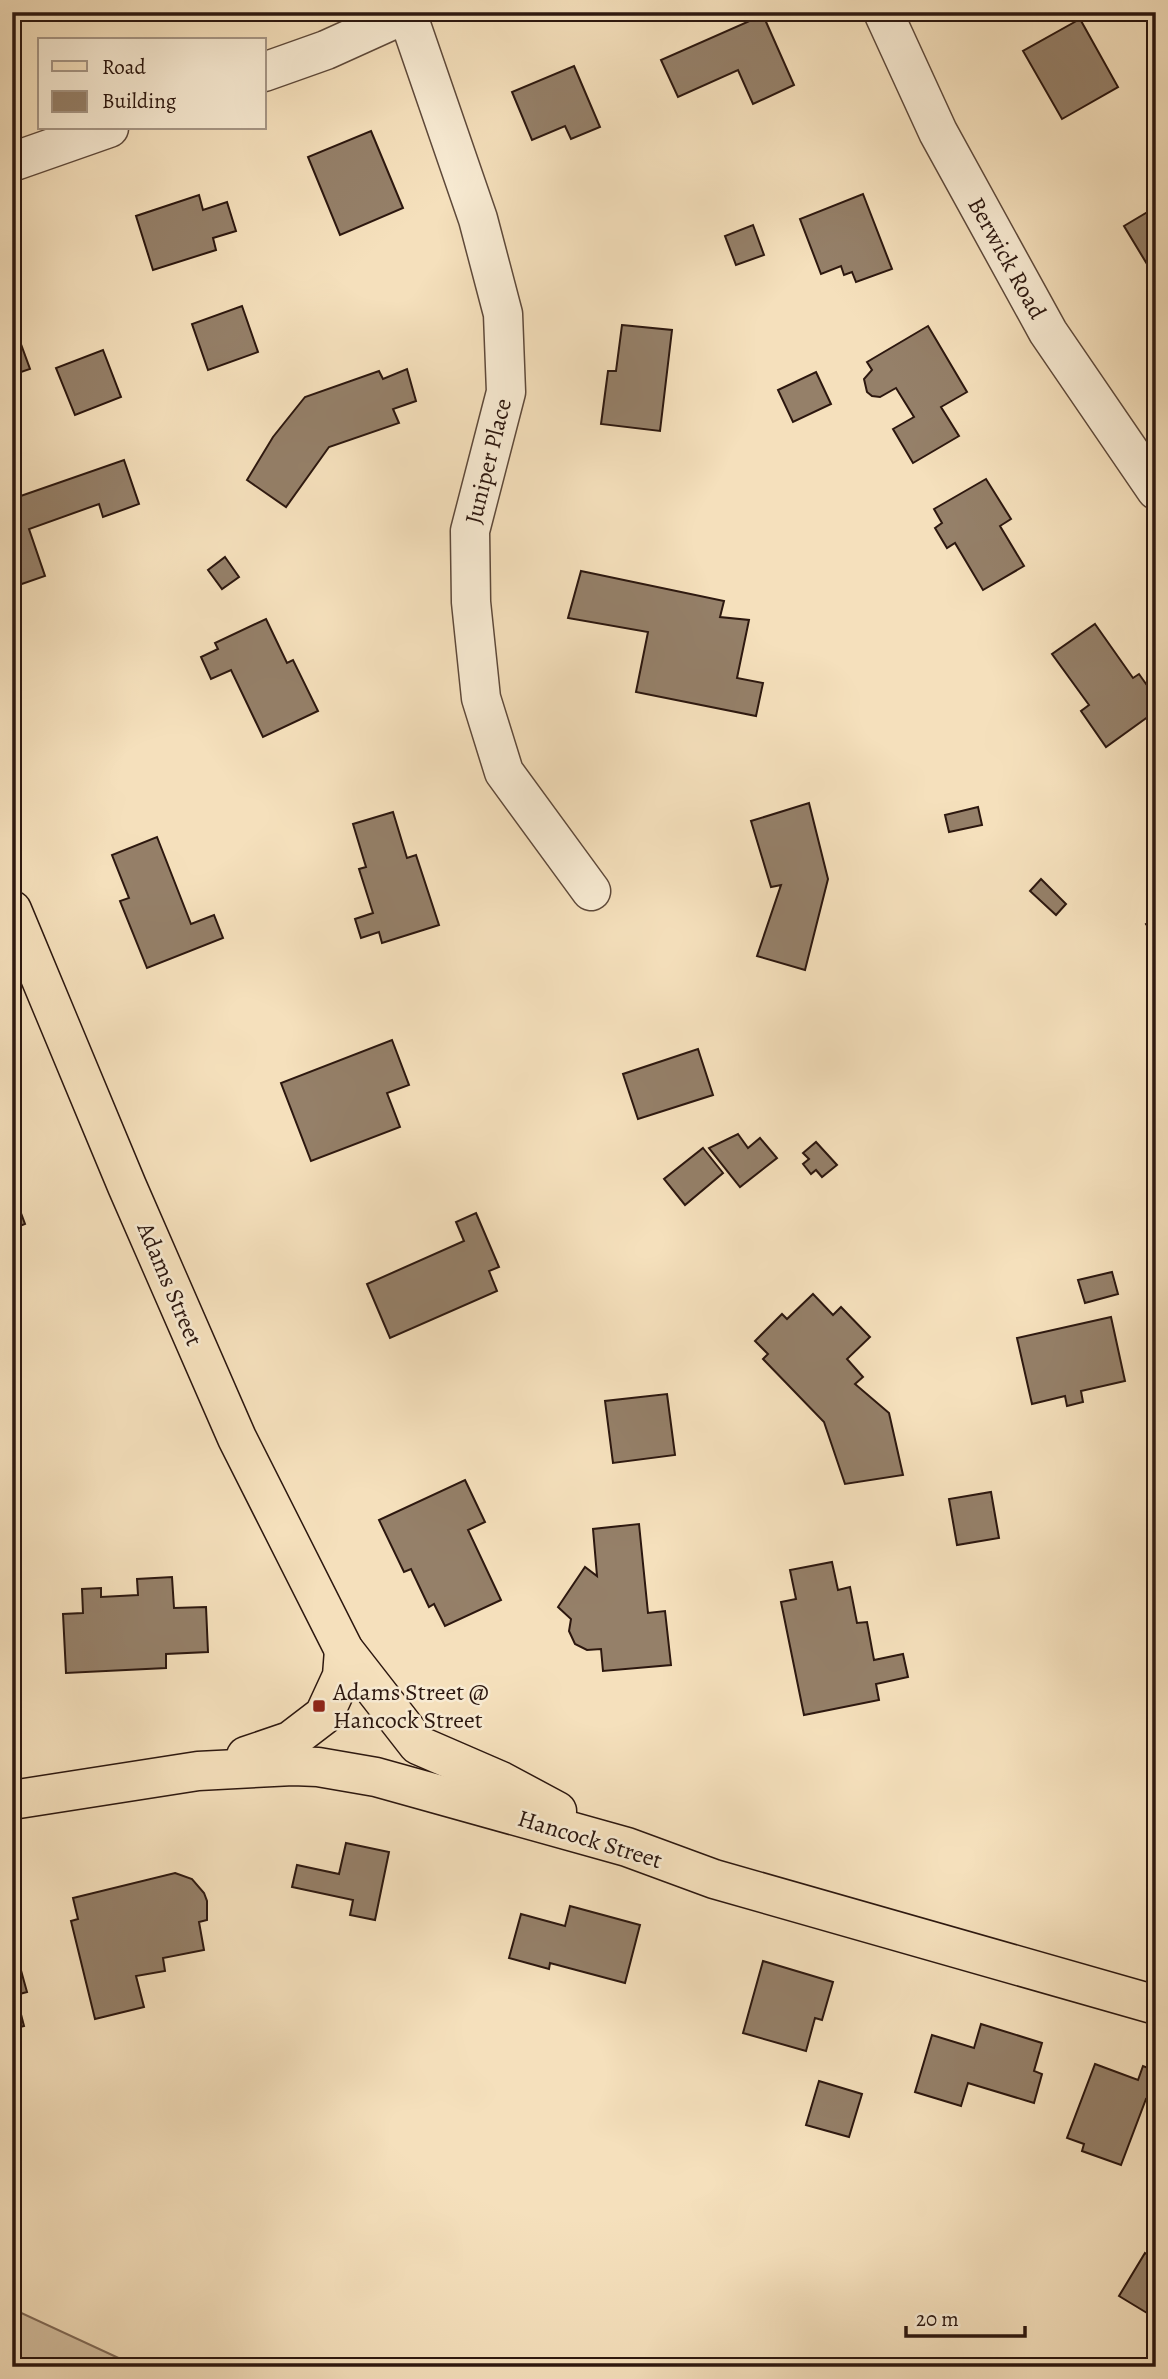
<svg xmlns="http://www.w3.org/2000/svg" width="1168" height="2379" viewBox="0 0 1168 2379" font-family="Alegreya,serif">
<rect width="100%" height="100%" fill="#f5e0bc"/>
<filter id="stains"><feTurbulence type="fractalNoise" baseFrequency=".00286" numOctaves="4"/><feColorMatrix values="0 0 0 0 .2 0 0 0 0 .09 0 0 0 0 .02 0 0 0 .5 -.17"/></filter>
<radialGradient id="worn" r=".72"><stop offset=".6" stop-color="#630" stop-opacity="0"/><stop offset="1" stop-color="#630" stop-opacity=".3"/></radialGradient>
<!-- green -->
<polygon fill="#d3be9f" stroke="#806a57" stroke-width="2" points="14,2310 15,2310 138,2367 12,2367 12,2311"/>
<!-- building -->
<g fill="#958069" stroke="#2c170f" stroke-width="2">
<polygon points="763,15 794,85 753,104 738,70 678,97 661,60"/>
<polygon points="1080,19 1118,87 1062,119 1023,51"/>
<polygon points="574,66 600,127 571,139 565,126 532,140 512,92"/>
<polygon points="371,131 403,208 340,235 308,157"/>
<polygon points="863,194 892,269 856,282 852,272 844,275 841,266 821,274 800,219"/>
<polygon points="199,195 203,210 227,202 236,231 213,238 216,250 153,270 136,216"/>
<polygon points="1156,207 1156,279 1124,226"/>
<polygon points="753,225 764,255 736,265 725,236"/>
<polygon points="242,306 258,352 208,370 192,324"/>
<polygon points="622,325 672,330 660,431 601,424 608,371 616,371"/>
<polygon points="928,326 967,392 941,407 959,436 913,463 893,429 914,417 896,388 880,397 872,396 867,392 864,379 872,370 867,362"/>
<polygon points="18,336 30,369 12,375 12,338"/>
<polygon points="103,350 121,397 75,415 56,368"/>
<polygon points="407,369 416,401 393,409 399,423 329,447 286,507 247,480 273,437 305,397 379,371 383,379"/>
<polygon points="816,372 831,404 793,422 778,390"/>
<polygon points="124,460 139,504 103,517 99,504 29,529 45,576 13,587 12,499"/>
<polygon points="986,479 1011,519 1000,526 1024,566 983,590 955,543 947,548 935,528 942,523 934,509"/>
<polygon points="225,557 239,577 222,589 208,570"/>
<polygon points="581,571 724,601 720,617 749,620 737,678 763,683 756,716 636,692 648,632 568,618"/>
<polygon points="266,619 287,663 293,660 318,711 263,737 231,670 211,679 201,657 218,649 215,643"/>
<polygon points="1095,624 1133,678 1139,674 1156,698 1156,711 1106,747 1081,711 1089,705 1052,654"/>
<polygon points="809,803 828,879 805,970 757,956 781,885 771,887 751,821"/>
<polygon points="978,807 982,825 949,832 945,815"/>
<polygon points="393,812 407,858 416,855 439,925 382,943 379,932 361,938 355,919 373,913 359,869 366,867 353,824"/>
<polygon points="157,837 191,924 214,915 223,938 147,968 120,901 129,898 112,855"/>
<polygon points="1041,879 1066,904 1056,915 1030,891"/>
<polygon points="1156,918 1156,939 1146,924"/>
<polygon points="392,1040 409,1085 387,1093 400,1127 311,1161 281,1083"/>
<polygon points="698,1049 713,1095 638,1119 623,1074"/>
<polygon points="738,1134 748,1148 760,1138 777,1158 740,1187 709,1148"/>
<polygon points="816,1142 837,1165 822,1177 816,1170 811,1174 803,1164 809,1159 803,1153"/>
<polygon points="703,1148 723,1173 685,1205 664,1179"/>
<polygon points="12,1189 25,1224 12,1229"/>
<polygon points="476,1213 499,1267 489,1271 497,1291 390,1338 367,1284 464,1241 456,1222"/>
<polygon points="1112,1272 1118,1294 1085,1303 1078,1280"/>
<polygon points="813,1294 833,1315 841,1307 870,1337 847,1359 863,1377 855,1384 889,1413 903,1475 845,1484 824,1422 763,1359 768,1354 755,1341 782,1314 787,1319"/>
<polygon points="1111,1317 1125,1381 1081,1391 1083,1402 1067,1406 1065,1396 1032,1404 1017,1338"/>
<polygon points="667,1394 675,1455 613,1463 605,1401"/>
<polygon points="465,1480 485,1522 468,1530 501,1600 445,1626 434,1604 429,1607 411,1569 404,1572 379,1520"/>
<polygon points="991,1492 999,1538 957,1545 949,1499"/>
<polygon points="639,1524 648,1613 665,1611 671,1665 603,1671 601,1649 587,1650 575,1644 569,1631 571,1619 558,1607 585,1567 597,1576 593,1529"/>
<polygon points="832,1562 838,1590 850,1587 857,1623 867,1622 874,1660 903,1654 908,1677 876,1684 879,1700 804,1715 781,1602 796,1599 790,1570"/>
<polygon points="172,1577 174,1608 206,1607 208,1652 166,1654 166,1668 66,1673 63,1614 83,1613 82,1589 101,1588 101,1597 138,1595 137,1579"/>
<polygon points="346,1843 389,1852 375,1920 350,1915 353,1900 292,1887 297,1865 339,1874"/>
<polygon points="175,1873 192,1879 204,1893 207,1901 207,1920 199,1922 204,1950 163,1958 165,1971 136,1976 144,2007 95,2019 71,1921 78,1919 73,1898"/>
<polygon points="570,1906 640,1925 625,1983 550,1963 549,1969 509,1958 521,1914 565,1926"/>
<polygon points="12,1938 27,1992 16,1995 24,2026 12,2029"/>
<polygon points="763,1961 833,1982 822,2020 815,2018 806,2051 743,2033"/>
<polygon points="981,2024 1042,2043 1034,2071 1042,2074 1034,2103 968,2083 961,2106 915,2092 932,2035 974,2048"/>
<polygon points="1095,2064 1138,2080 1143,2066 1156,2071 1156,2102 1146,2099 1121,2165 1082,2151 1084,2144 1067,2138"/>
<polygon points="819,2081 862,2094 849,2137 806,2125"/>
<polygon points="1145,2253 1156,2260 1156,2299 1147,2313 1119,2296"/>
</g>
<g fill="none" stroke-linecap="round" stroke-linejoin="round">
<!-- minor casing -->
<g stroke="#5e493a" stroke-width="41">
<g id="minor">
<polyline points="883,12 938,132 1048,332 1156,490"/>
<polyline points="407,13 478,219 503,314 506,392 470,531 471,602 481,698 504,772 591,891"/>
<polyline points="264,72 326,50 410,12"/>
<polyline points="12,162 109,128"/>
</g>
</g>
<!-- major casing -->
<g stroke="#2c170f" stroke-width="41">
<g id="major">
<polyline points="12,910 127,1186 237,1438 344,1650 418,1745 501,1781 557,1811"/>
<polyline points="246,1756 290,1741 324,1715 342,1676 344,1650"/>
<polyline points="12,1800 198,1771 293,1766 318,1767 376,1777 627,1847 714,1879 1156,2005"/>
</g>
</g>
<!-- minor -->
<use href="#minor" stroke="#f8ebd3" stroke-width="38"/>
<!-- major -->
<use href="#major" stroke="#f5e0bc" stroke-width="38"/>
</g>
<!-- markers -->
<rect fill="#8f2418" stroke="#f8ebd3" stroke-width="2.5" x="312" y="1699" width="14" height="14" rx="3.5"/>
<g text-anchor="middle" stroke-width="5" stroke-linejoin="round" paint-order="stroke">
<!-- street labels -->
<g font-size="24" fill="#2c170f" stroke="#f8ebd3">
<text transform="translate(1007 258) rotate(61)" y="8">Berwick Road</text>
<text transform="translate(488 461) rotate(-76)" y="8">Juniper Place</text>
<text transform="translate(170 1284) rotate(67)" y="8">Adams Street</text>
<text transform="translate(590 1839) rotate(17)" y="8">Hancock Street</text>
</g>
<!-- poi labels -->
<g font-size="24" fill="#2c170f" stroke="#f8ebd3" text-anchor="start">
<text x="333" y="1700">Adams Street @<tspan x="333" dy="28">Hancock Street</tspan></text>
</g>
</g>
<!-- margin -->
<rect width="1168" height="2379" fill="none" stroke="#f5e0bc" stroke-width="42"/>
<rect x="14" y="14" width="1140" height="2351" fill="none" stroke="#2c170f" stroke-width="3.5"/>
<rect x="21" y="21" width="1126" height="2337" fill="none" stroke="#2c170f" stroke-width="2"/>
<!-- legend -->
<rect x="38" y="38" width="228" height="91" fill="#f8ebd3" stroke="#a69685" stroke-width="2"/>
<rect x="52" y="61" width="35" height="10" fill="#f5e0bc" stroke="#a69685" stroke-width="2"/>
<text x="102" y="74" font-size="21" fill="#2c170f">Road</text>
<rect x="52" y="91" width="35" height="21" fill="#958069" stroke="#a69685" stroke-width="2"/>
<text x="102" y="108" font-size="21" fill="#2c170f">Building</text>
<!-- scale -->
<path d="M906 2326v10h119v-10" fill="none" stroke="#2c170f" stroke-width="3.5"/>
<text x="916" y="2326" font-size="21" fill="#2c170f" stroke="#f8ebd3" stroke-width="5" paint-order="stroke">20 m</text>
<rect width="100%" height="100%" filter="url(#stains)"/>
<rect width="100%" height="100%" fill="url(#worn)"/>
</svg>
